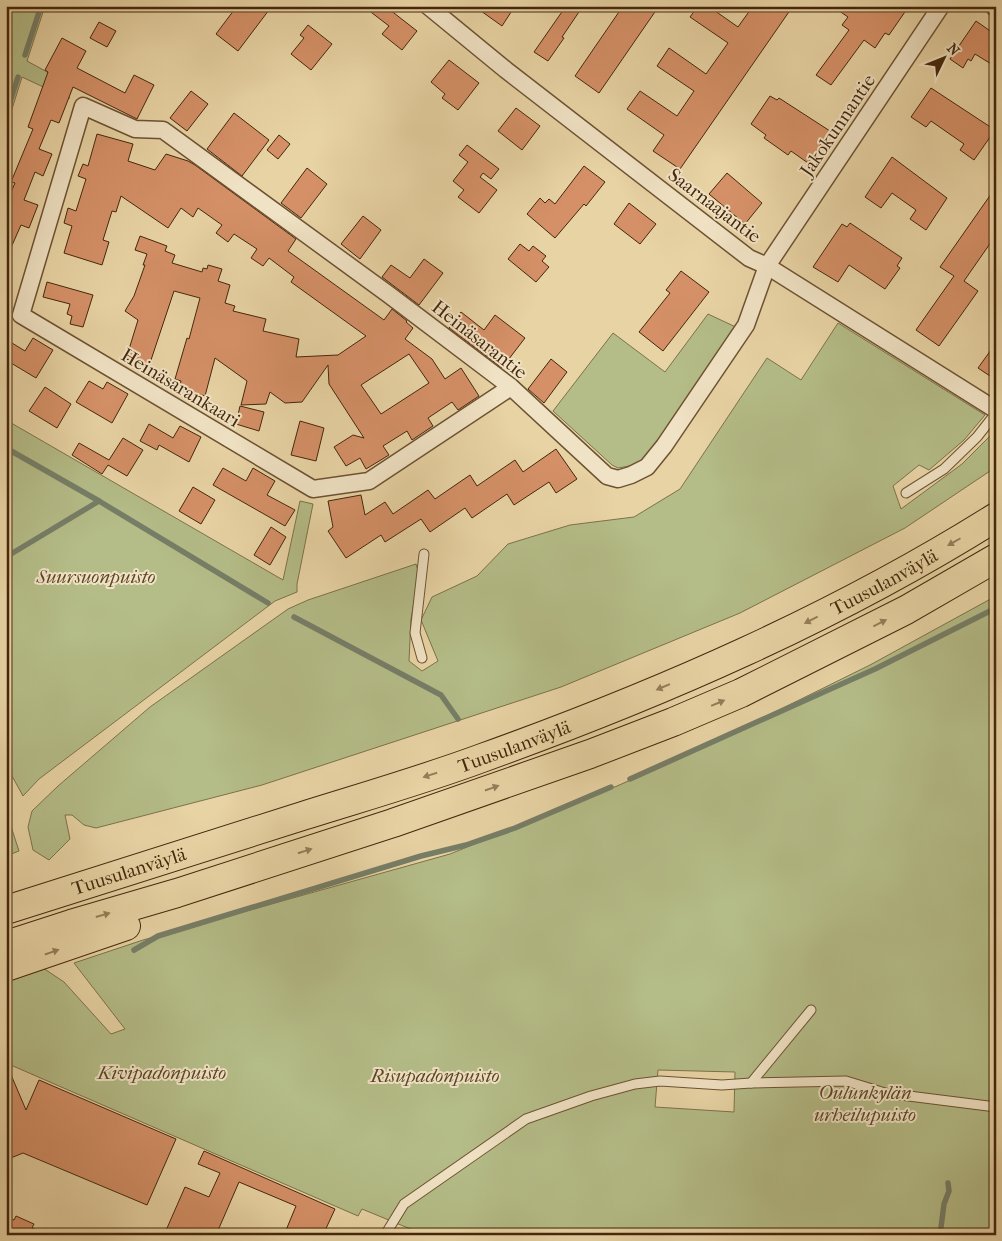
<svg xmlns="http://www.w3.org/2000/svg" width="1002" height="1241" viewBox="0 0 1002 1241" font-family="'IM FELL French Canon',serif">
<rect width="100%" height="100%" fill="#e8d3a4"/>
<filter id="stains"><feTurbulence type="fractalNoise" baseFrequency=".004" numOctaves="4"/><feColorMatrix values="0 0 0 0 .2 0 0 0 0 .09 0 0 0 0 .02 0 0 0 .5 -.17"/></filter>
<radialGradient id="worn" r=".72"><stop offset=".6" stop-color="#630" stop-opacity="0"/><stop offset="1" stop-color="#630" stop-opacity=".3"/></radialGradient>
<!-- green -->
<g fill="#b4bc87" stroke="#7c724a" fill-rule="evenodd">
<polygon points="6,6 45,6 27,61 71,85 69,99 22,77 6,128"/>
<polygon points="708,314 740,329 732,346 643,459 635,465 618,468 612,465 553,411 613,333 665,372"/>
<polygon points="838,323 985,415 964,440 929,470 919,465 893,486 901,509 962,464 996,430 996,467 905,528 740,613 561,687 262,785 96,828 84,825 72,815 65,815 70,839 49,860 33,850 28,827 32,811 58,786 150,707 288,609 308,600 416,564 419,574 411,619 409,661 422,671 438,661 421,620 432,597 477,576 508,544 570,525 634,517 680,489 767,358 801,380"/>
<polygon points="6,420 283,580 300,501 313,504 297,584 297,592 275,601 39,779 23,796 6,765"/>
<path d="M 996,596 L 996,1235 L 411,1235 L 413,1230 L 362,1209 L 358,1216 L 13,1066 L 6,1069 L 6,981 L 43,968 L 64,982 L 111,1034 L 125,1029 L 74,963 L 143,940 L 450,854 L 617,786 L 698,750 L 870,665 ZM 658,1070 L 735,1072 L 734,1112 L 655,1107 Z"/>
<polygon points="6,811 19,851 6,856"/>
</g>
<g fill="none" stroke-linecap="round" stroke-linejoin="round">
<!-- stream -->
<g stroke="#767e67" stroke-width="5.5">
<polyline points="25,55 41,6"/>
<polyline points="6,114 18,77"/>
<polyline points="6,448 99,501"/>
<polyline points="6,557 99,501 268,603"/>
<polyline points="294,617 441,695 458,719"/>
<polyline points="630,779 875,669 996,608"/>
<polyline points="134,950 158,936 421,856 466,845 515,828 611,787"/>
<polyline points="940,1235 944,1204 949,1191 948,1183"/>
</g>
</g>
<!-- building -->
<g fill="#d59067" stroke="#44270c" fill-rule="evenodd">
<polygon points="237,6 272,6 238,51 216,34"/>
<polygon points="363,6 385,6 417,31 402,50 382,34 389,26"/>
<polygon points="474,6 515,6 502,26"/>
<polygon points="566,6 583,6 562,37 564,38 548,61 534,52"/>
<polygon points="623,6 659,6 599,93 575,76"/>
<polygon points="698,6 708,6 738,27 753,6 793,6 680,169 653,151 664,135 627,109 640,91 677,116 694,91 657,66 669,48 706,74 728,43 690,17"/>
<polygon points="832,6 909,6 889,35 885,33 875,48 864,40 831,85 816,75 849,30 842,25 848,17"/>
<polygon points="976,21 996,35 996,67 975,54 971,61 968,59 963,68 950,59"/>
<polygon points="99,22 116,31 107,47 90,38"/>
<polygon points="308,25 332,44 311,70 291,54 304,38 300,35"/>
<polygon points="62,38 86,51 77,68 125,93 134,75 154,85 137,119 73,87 59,123 51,120 39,149 52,154 43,176 35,172 24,200 38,205 29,228 21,225 6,259 6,204 15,183 11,182 33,129 28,127 48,72 45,70"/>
<polygon points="449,60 479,83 458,110 442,98 445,94 431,82"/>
<polygon points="931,88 995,130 974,160 960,150 964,144 931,121 926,127 911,117"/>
<polygon points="191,91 208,104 187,131 170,118"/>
<polygon points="770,96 777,100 779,98 830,131 808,163 791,151 788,155 764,138 766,135 751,124"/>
<polygon points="516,108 540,126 522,150 498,131"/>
<polygon points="234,113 269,140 242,176 207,149"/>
<path d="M 97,134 L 133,144 L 128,161 L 155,170 L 166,154 L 188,161 L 195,165 L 296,239 L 288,251 L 384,320 L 392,309 L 407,321 L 406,322 L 413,328 L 405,339 L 432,359 L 445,379 L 461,368 L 479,396 L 458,410 L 452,402 L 428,418 L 433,426 L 412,440 L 407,431 L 383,446 L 389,455 L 366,469 L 360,458 L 346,466 L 334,447 L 353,435 L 364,438 L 329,384 L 328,365 L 302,402 L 285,403 L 270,392 L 266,404 L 241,405 L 247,381 L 215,358 L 205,396 L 179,389 L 181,381 L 175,379 L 187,338 L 189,339 L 200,298 L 174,291 L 149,366 L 126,359 L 138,320 L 125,311 L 134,296 L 145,265 L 143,265 L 147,254 L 135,250 L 140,236 L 167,246 L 165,251 L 175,255 L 172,263 L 202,272 L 203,268 L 207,269 L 208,265 L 222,269 L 218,281 L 230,285 L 225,303 L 235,306 L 233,311 L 266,319 L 263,331 L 299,339 L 296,357 L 338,355 L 366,336 L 291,282 L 294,277 L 269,258 L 263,266 L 251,258 L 257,249 L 234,234 L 228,242 L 216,233 L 222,225 L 198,208 L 193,217 L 181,208 L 168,228 L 121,196 L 116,212 L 112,211 L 103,240 L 109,242 L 102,265 L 64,253 L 72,226 L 64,223 L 68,208 L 76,211 L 86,179 L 78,176 L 83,164 L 88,166 ZM 409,354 L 429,383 L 381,414 L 361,385 Z"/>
<polygon points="279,135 290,144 278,159 267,150"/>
<polygon points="467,145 499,169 491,179 483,173 480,177 497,190 479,213 458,197 464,190 453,181 468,162 459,155"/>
<polygon points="892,157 947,198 926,230 910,219 916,210 892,193 881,208 865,197"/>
<polygon points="584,166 605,182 586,206 584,204 555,238 527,214 540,198 545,203 549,199 555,204"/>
<polygon points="307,168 327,184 301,218 281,203"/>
<polygon points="727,173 762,203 745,224 709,194"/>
<polygon points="996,187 996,235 964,281 978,291 939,346 916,330 954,276 940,267"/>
<polygon points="629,203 656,224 640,244 614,224"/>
<polygon points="363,216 381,230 360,259 341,244"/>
<polygon points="850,223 902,258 897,266 900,268 885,289 849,265 838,282 813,267 842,224 847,227"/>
<polygon points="520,244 529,251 533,246 546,256 542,261 549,267 536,282 508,259"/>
<polygon points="424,259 443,273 419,305 382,277 391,265 410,278"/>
<polygon points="681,271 709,292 663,351 639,332 670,293 666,290"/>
<polygon points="47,282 93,295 83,327 70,324 72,316 67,314 70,304 43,297"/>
<polygon points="461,312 484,330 495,315 525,338 502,368 449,328"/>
<polygon points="33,338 53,350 36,378 6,360 6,353 12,343 25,351"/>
<polygon points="996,343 996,380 978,368"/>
<polygon points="551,359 567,372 544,403 528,389"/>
<polygon points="89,381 103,389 107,382 128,394 112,423 76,402"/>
<polygon points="45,387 71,404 57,428 29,411"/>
<polygon points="240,406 264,412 259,431 236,424"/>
<polygon points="300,421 324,428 316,461 291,455"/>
<polygon points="149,424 173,438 180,426 201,437 189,462 159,445 157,450 140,441"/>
<polygon points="123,438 143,450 127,476 108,465 102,474 72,455 79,443 109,460"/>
<polygon points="556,449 577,479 556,493 549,482 514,505 507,494 472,518 465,508 430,532 421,519 385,542 381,535 346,558 328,531 333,527 328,501 361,495 365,515 385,502 393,514 428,490 435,499 470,475 477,486 515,460 523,472"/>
<polygon points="223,468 246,481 253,468 275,481 267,495 295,510 285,526 213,485"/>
<polygon points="193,487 215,500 201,524 179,511"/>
<polygon points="271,527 286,537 270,565 254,555"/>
<polygon points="6,1063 26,1110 39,1080 176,1139 147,1205 23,1153 6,1160"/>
<polygon points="204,1151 335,1209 323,1235 284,1235 296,1206 239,1182 216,1235 164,1235 185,1187 209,1197 220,1173 198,1164"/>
<polygon points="16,1216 34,1224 32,1228 47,1235 6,1235 6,1217 14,1220"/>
</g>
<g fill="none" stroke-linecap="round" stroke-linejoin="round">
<!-- lane casing -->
<g stroke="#6d5232" stroke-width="11">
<g id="lane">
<polyline points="906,493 944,469 977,437 996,413"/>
<polyline points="422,658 415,633 424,554"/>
<polyline points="751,1083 811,1010"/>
<polyline points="385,1235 404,1204 526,1119 591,1096 635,1084 660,1081 722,1085 751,1083 846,1081 885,1093 996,1107"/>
</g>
</g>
<!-- street casing -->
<g stroke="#6d5232" stroke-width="19">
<g id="street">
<polyline points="428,6 506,70 749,258 767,266 996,410"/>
<polyline points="993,6 996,8"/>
<polyline points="511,387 369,481 313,489 21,315 83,106 135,129 163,130 388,294 511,387 607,476 618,479 631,475 647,467 664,446 746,325 767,266 941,6"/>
</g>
</g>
<!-- highway casing -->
<g stroke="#44270c" stroke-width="30">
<g id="highway">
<path id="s1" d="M 6,910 C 101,879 197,849 293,819 C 356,799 420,781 482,758 C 660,694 835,618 996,517"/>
<polyline points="6,945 71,924 177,893 393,823 590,754 673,722 741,693 906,610 996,558"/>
<polyline points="6,967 126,926"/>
</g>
</g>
<!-- lane -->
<use href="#lane" stroke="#f0e2c4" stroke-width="9"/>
<!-- street -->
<use href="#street" stroke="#f0e2c4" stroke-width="16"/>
<!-- highway -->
<use href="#highway" stroke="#e8d3a4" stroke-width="28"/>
</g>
<!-- one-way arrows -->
<defs><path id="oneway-solid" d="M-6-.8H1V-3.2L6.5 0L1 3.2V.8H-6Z" transform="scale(1.25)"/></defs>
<g fill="#967d58">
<use href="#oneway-solid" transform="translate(954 542) rotate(150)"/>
<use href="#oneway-solid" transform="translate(811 620) rotate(153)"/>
<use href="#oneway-solid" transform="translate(880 623) rotate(-27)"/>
<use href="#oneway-solid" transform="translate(663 687) rotate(157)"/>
<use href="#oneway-solid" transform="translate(718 703) rotate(-23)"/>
<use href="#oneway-solid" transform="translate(430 775) rotate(162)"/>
<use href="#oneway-solid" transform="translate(492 788) rotate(-19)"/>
<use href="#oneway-solid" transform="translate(305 851) rotate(-18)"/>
<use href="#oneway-solid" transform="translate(103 915) rotate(-16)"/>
<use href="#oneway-solid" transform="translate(52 952) rotate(-19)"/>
</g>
<g text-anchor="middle" stroke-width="4" stroke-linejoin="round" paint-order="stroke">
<!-- street labels -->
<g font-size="19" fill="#44270c" stroke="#f0e2c4">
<text transform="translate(837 125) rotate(-56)" y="7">Jakokunnantie</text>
<text transform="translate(715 205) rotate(37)" y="7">Saarnaajantie</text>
<text transform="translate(480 339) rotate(38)" y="7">Heinäsarantie</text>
<text transform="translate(181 387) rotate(31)" y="7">Heinäsarankaari</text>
<text dy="7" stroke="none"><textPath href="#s1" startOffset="939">Tuusulanväylä</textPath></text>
<text dy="7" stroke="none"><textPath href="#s1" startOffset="534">Tuusulanväylä</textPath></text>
<text dy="7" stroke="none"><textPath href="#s1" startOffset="129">Tuusulanväylä</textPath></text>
</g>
<!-- park labels -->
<g font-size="19" font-style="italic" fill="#5a4525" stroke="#f0e2c4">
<text x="96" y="583">Suursuonpuisto</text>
<text x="162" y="1079">Kivipadonpuisto</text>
<text x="435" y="1082">Risupadonpuisto</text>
<text x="865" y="1099">Oulunkylän<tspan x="865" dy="22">urheilupuisto</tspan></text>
</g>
</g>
<!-- margin -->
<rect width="1002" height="1241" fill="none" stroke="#e8d3a4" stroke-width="25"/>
<rect x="8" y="8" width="987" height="1226" fill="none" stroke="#44270c" stroke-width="2.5"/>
<rect x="12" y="12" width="977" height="1216" fill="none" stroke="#44270c"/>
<!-- north arrow -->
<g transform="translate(944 58) rotate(47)" stroke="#f0e2c4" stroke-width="4" paint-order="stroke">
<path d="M0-4L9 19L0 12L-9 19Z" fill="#44270c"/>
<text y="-8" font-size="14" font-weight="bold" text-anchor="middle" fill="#44270c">N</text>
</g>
<rect width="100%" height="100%" filter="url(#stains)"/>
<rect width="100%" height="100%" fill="url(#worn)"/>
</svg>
